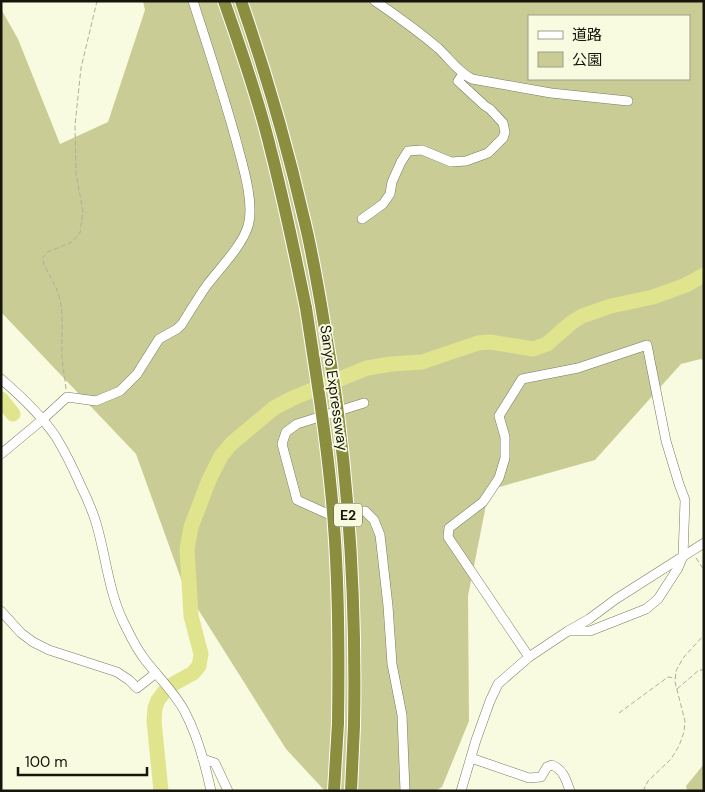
<svg xmlns="http://www.w3.org/2000/svg" width="705" height="792" viewBox="0 0 705 792" font-family="'DM Sans','Noto Sans JP',sans-serif">
<rect width="100%" height="100%" fill="#f8fbdf"/>
<!-- green -->
<g fill="#c9cd95" fill-rule="evenodd">
<path d="M 143,1 L 704,1 L 704,361 L 701,359 L 681,364 L 595,460 L 489,490 L 468,596 L 469,721 L 442,787 L 435,791 L 325,791 L 286,749 L 184,587 L 136,454 L 1,312 L 1,9 L 18,39 L 60,144 L 108,122 L 145,10 ZM 529,16 L 689,16 L 689,79 L 529,79 Z"/>
<polygon points="704,764 704,791 687,791 686,786"/>
</g>
<g fill="none" stroke-linecap="round" stroke-linejoin="round">
<!-- river -->
<g stroke="#e0e58d" stroke-width="15">
<polyline points="1,399 13,414"/>
<polyline points="161,791 154,721 155,708 158,700 168,687 193,673 199,666 201,654 191,616 187,549 191,527 209,480 221,456 232,443 274,408 293,398 367,368 391,364 422,362 478,343 490,342 533,349 547,344 571,323 582,316 611,306 653,297 686,285 704,275"/>
</g>
<!-- minor casing -->
<g stroke="#787a61" stroke-width="10">
<g id="minor">
<path d="M 375,1 C 397,16 418,31 438,48 C 449,58 458,72 472,79 L 551,93 L 628,101"/>
<polyline points="362,219 383,204 390,194 392,182 401,162 408,151 422,150 451,162 466,161 488,153 503,138 505,132 503,123 490,109 485,106 458,81 463,74"/>
<path d="M 1,379 C 21,396 41,415 56,437 C 65,452 73,468 80,484 C 87,498 93,512 97,526 C 106,558 109,592 123,621 C 130,635 136,649 146,661 C 159,678 175,693 185,712 C 198,737 205,763 211,791"/>
<polyline points="364,403 297,424 286,432 282,444 297,500 328,514 365,511 374,520 380,535 388,606 392,664 402,715 405,791"/>
<path d="M 1,454 L 42,420 L 67,397 L 96,401 L 120,391 L 137,374 L 159,339 L 177,329 L 182,324 C 190,311 198,298 207,285 C 220,268 242,246 248,226 C 255,203 242,163 236,140 C 223,93 208,47 193,1"/>
<polyline points="1,611 21,633 33,642 49,650 117,672 129,680 137,688 156,673"/>
<polyline points="529,657 448,537 449,528 483,502 499,478 505,458 505,437 499,416 522,379 578,368 647,345 666,441 679,484 685,500 683,556 678,568 658,599 646,609 590,631 568,631"/>
<path d="M 471,758 L 529,778 L 541,777 L 547,767 L 552,765 C 564,770 566,780 570,791"/>
<polyline points="203,759 215,763 228,791"/>
<polyline points="461,791 476,740 490,701 498,684 529,657 568,631 589,619 616,599 704,543"/>
</g>
</g>
<!-- highway casing -->
<g stroke="#fff" stroke-width="14">
<g id="highway">
<path d="M 224,1 C 241,49 258,98 270,147 C 284,201 295,254 306,308"/>
<path d="M 241,1 C 266,73 287,145 304,219 C 311,247 316,276 321,305"/>
<polyline points="334,791 338,723"/>
<polyline points="351,791 354,726"/>
</g>
</g>
<!-- path -->
<g stroke="#aeb09a" stroke-width="1" stroke-dasharray="5 2.5" stroke-linecap="butt">
<path d="M 66,389 C 65,377 62,365 62,354 C 61,336 64,318 60,300 C 57,284 46,273 42,258 L 48,252 L 72,242 L 80,233 L 83,211 L 76,174 L 75,125 L 81,68 L 97,1"/>
<polyline points="696,558 704,570"/>
<polyline points="677,689 699,670 704,670"/>
<polyline points="619,713 668,677 676,678"/>
<polyline points="643,791 648,781 671,759 679,746 684,732 685,721 675,682 676,671 683,658 704,635"/>
</g>
<!-- minor -->
<use href="#minor" stroke="#fff" stroke-width="9"/>
<!-- highway -->
<use href="#highway" stroke="#8a8e3e" stroke-width="12"/>
<!-- highway-bridge casing -->
<g stroke="#fff" stroke-width="14" stroke-linecap="butt">
<g id="highway-bridge">
<path d="M 321,305 C 327,342 334,378 338,414 C 351,518 356,622 354,726"/>
<path d="M 306,308 C 317,380 329,453 334,526 C 339,592 339,658 338,723"/>
</g>
</g>
<!-- highway-bridge -->
<use href="#highway-bridge" stroke="#8a8e3e" stroke-width="12"/>
</g>
<g text-anchor="middle" stroke-width="4" stroke-linejoin="round" paint-order="stroke">
<!-- shield labels -->
<rect fill="#f8fbdf" stroke="#595a4b" stroke-width="1" x="334" y="503.5" width="28" height="23" rx="4"/>
<g font-size="14" font-weight="bold" fill="#15150c">
<text x="348" y="520">E2</text>
</g>
<!-- street labels -->
<g font-size="15" fill="#15150c" stroke="#f8fbdf">
<text transform="translate(334 388) rotate(82)" y="5">Sanyo Expressway</text>
</g>
</g>
<!-- border -->
<rect width="705" height="792" fill="none" stroke="#15150c" stroke-width="5"/>
<!-- legend -->
<rect x="528" y="15" width="162" height="65" fill="#f8fbdf" stroke="#9d9f8b"/>
<rect x="538" y="31" width="25" height="8" fill="#ffffff" stroke="#9d9f8b"/>
<text x="572" y="40" font-size="15" fill="#15150c">道路</text>
<rect x="538" y="52" width="25" height="15" fill="#c9cd95" stroke="#9d9f8b"/>
<text x="572" y="65" font-size="15" fill="#15150c">公園</text>
<!-- scale -->
<path d="M18 767v8h129v-8" fill="none" stroke="#15150c" stroke-width="2.5"/>
<text x="25" y="767" font-size="15" fill="#15150c" stroke="#f8fbdf" stroke-width="4" paint-order="stroke">100 m</text>
</svg>
